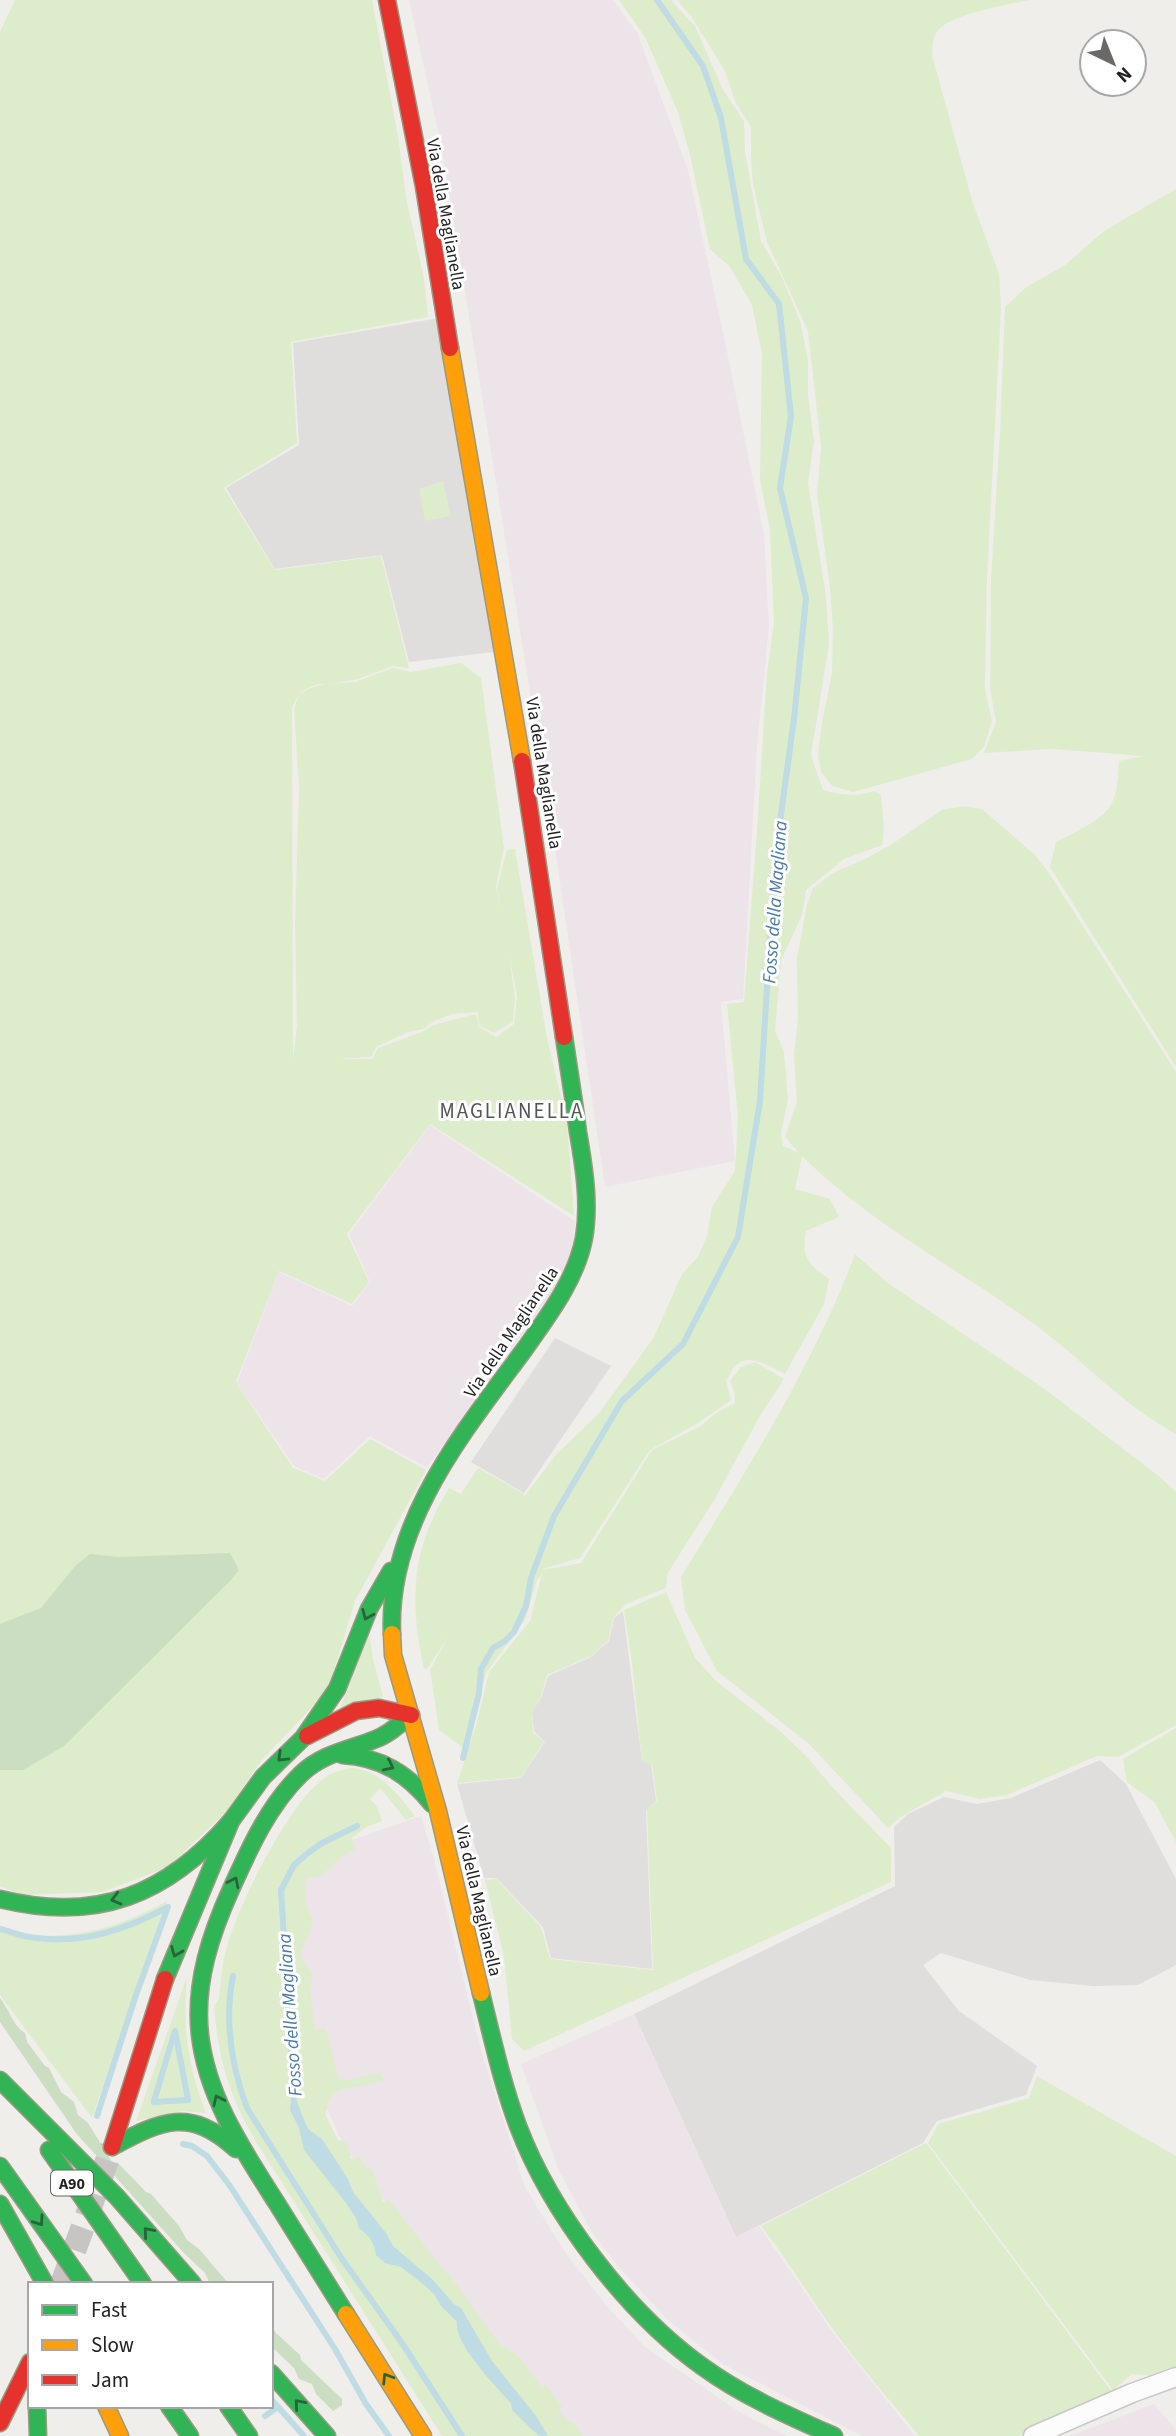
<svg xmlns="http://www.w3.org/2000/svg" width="1176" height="2436" viewBox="0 0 1176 2436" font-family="'Source Sans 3',sans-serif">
<rect width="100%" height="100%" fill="#f0eeeb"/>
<!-- residential -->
<g fill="#dfdedc">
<polygon points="439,318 494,652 409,662 382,555 275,569 226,488 299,445 293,343"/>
<polygon points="555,1338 611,1366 524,1493 471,1462"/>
<polygon points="1100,1760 1126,1784 1176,1879 1176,1965 1138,1985 1093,1986 1030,1980 941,1953 923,1965 959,2011 1037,2066 1026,2095 937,2121 923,2143 736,2237 634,2014 895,1886 894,1827 908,1814 944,1797 977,1804 1011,1798"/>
</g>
<!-- industrial -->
<g fill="#ede4e9">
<polygon points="409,0 613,0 637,32 688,170 727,351 764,535 769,627 757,746 743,999 721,1002 735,1161 605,1187 550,815 441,144"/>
<polygon points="430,1125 576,1222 568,1270 427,1468 370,1436 324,1479 294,1466 237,1383 279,1272 352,1306 370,1282 349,1234"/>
<polygon points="421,1816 433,1855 482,2054 525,2187 564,2251 606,2305 645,2347 741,2413 787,2436 569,2436 415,2242 345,2148 324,2103 290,1896 299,1873 340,1844"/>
<polygon points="634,2014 736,2237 759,2226 833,2333 915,2436 862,2436 723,2364 669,2321 621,2270 592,2232 559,2171 521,2064"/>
<polygon points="1154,2404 1176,2430 1176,2436 1070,2436"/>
</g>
<!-- grass -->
<g fill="#ddeccb" fill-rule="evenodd">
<path d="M 15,0 L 372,0 L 398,136 L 406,197 L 424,279 L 428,317 L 291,342 L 297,443 L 224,488 L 275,570 L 381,556 L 409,668 L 393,666 L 355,680 L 329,684 L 355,682 L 393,668 L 411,672 L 461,663 L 481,678 L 504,848 L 496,887 L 501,912 L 497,888 L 507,850 L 515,849 L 547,1038 L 567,1123 L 574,1216 L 430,1124 L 347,1234 L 369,1282 L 352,1304 L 279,1271 L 236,1382 L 293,1468 L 325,1481 L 370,1439 L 426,1470 L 355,1601 L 328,1690 L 261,1761 L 226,1812 L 168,1867 L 102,1892 L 23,1895 L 0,1886 L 0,32 ZM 318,684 L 324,684 L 308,689 L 299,695 L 294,708 L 299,787 L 295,925 L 297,1026 L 293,1060 L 292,709 C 297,694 303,689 318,684 ZM 509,955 L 517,996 L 514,1024 L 496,1037 L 479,1027 L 476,1014 L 433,1025 L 422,1032 L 378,1048 L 372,1059 L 339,1059 L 371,1057 L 376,1047 L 408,1032 L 424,1029 L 434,1021 L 452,1014 L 478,1012 L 479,1025 L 494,1033 L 513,1022 L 515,998 Z"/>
<path d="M 619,0 L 671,0 L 695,26 L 723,90 L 744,121 L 745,152 L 761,241 L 782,277 L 800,321 L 808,360 L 808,395 L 814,441 L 808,483 L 826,596 L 829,644 L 811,755 L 823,790 C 842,795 856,797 874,791 L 881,795 L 884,827 L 882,845 L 844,859 L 806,890 L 802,915 L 781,960 L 775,1031 L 784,1052 L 788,1099 L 781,1133 L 783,1146 L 799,1153 L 785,1137 L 797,1102 L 794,1056 L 798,1017 L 797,958 L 807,905 L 813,888 L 833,873 L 865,859 L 892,844 L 942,810 L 963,806 L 982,809 L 1035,855 L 1049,873 L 1176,1072 L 1176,1434 C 1124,1406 1085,1362 1038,1327 C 960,1269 871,1225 802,1156 L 795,1189 L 830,1199 L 839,1217 L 806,1231 C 801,1257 808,1264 829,1279 L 824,1304 L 785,1374 C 771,1367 750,1352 735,1366 C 732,1369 729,1377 726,1381 L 731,1400 L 698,1423 L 650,1450 L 580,1558 L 545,1568 L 543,1570 L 581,1563 L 652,1450 L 701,1426 L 716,1413 L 735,1403 L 735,1395 L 730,1381 L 741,1367 L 755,1362 L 784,1379 L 761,1414 L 713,1502 L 667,1574 L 666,1588 L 626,1604 L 613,1618 L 608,1641 L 591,1656 L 547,1675 L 541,1696 L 532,1712 L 533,1732 L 544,1742 L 521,1777 L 457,1783 L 477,1722 L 489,1672 L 530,1621 L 542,1574 L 537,1580 L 525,1620 L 486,1673 L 466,1750 L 439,1730 L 430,1670 L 449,1635 L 428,1668 L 424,1669 C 409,1600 411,1550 449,1488 L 461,1494 L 478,1468 L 524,1494 L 524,1497 L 555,1456 L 600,1412 L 654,1337 L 682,1274 L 698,1257 L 707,1236 L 712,1207 L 735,1171 L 738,1117 L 727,1004 L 744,1002 L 757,831 L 767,673 L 774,622 L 770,530 L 760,480 L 762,354 L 752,305 L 730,267 L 710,249 L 690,155 L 678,112 L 645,37 Z"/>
<path d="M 677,0 L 1029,0 C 1008,5 947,14 936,33 C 932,40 933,48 932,55 L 972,200 L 999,274 L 1001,308 L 987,580 L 985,689 L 992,721 L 984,747 L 972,759 L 853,792 L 832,786 L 821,772 L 818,755 L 822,722 L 832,674 L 833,629 L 830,588 L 817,494 L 821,447 L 808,331 L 767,242 L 753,184 L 751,158 L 751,127 L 735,101 L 725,71 L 691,16 Z"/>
<path d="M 1176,189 L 1176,1067 L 1050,867 L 1056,842 C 1071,834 1097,823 1108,809 C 1118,797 1118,776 1119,761 L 1144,756 L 1052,749 L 984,753 L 996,722 L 990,688 L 991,580 L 1000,433 L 1005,307 L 1025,288 L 1065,265 L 1104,231 Z"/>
<polygon points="443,481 451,516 425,521 419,489"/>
<path d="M 855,1254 L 889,1284 L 1042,1387 L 1160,1477 L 1176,1492 L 1176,1725 L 1118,1757 L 1097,1756 L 1007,1795 L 980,1799 L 946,1791 L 899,1818 L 888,1828 L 809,1744 L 717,1671 L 685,1610 L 681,1577 C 745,1472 812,1369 855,1254 Z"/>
<polygon points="666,1592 695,1658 716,1681 780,1731 807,1757 833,1788 891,1848 891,1882 524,2051 512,2039 504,1956 485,1880 496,1879 541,1927 550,1959 653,1970 647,1810 657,1801 652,1764 642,1761 632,1662 624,1610"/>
<polygon points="369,1634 373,1659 383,1697 339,1711"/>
<polygon points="1176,1728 1176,1842 1155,1803 1127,1782 1123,1759"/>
<path d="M 352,1768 C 381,1770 398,1795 415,1816 L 406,1820 L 380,1788 L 370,1799 L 376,1805 L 382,1821 L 366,1827 L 352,1838 L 355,1849 L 341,1857 L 321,1876 L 306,1878 L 306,1903 L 313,1922 L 300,1957 L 313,1975 L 310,1990 L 315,2030 L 326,2029 L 339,2079 L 347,2080 L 380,2073 L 384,2081 L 339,2090 L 330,2098 L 325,2114 L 338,2140 L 347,2143 L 351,2159 L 360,2157 L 364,2166 L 373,2171 L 383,2202 L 389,2200 L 397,2210 L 446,2273 L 448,2273 L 500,2344 L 518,2356 L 542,2387 L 546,2385 L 562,2407 L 559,2410 L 568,2422 L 572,2421 L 583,2436 L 442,2436 L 255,2140 C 229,2095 218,2058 214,2006 L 219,1999 C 221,1982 222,1963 227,1946 C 239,1904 288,1805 323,1779 C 332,1772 341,1770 352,1768 Z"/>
<path d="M 167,1901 L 162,1916 L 92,2118 L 0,1995 L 0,1930 C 62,1944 113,1931 167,1901 Z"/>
<path d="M 187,1977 C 182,2025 188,2068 206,2113 L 183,2111 L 136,2121 Z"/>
<polygon points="1037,2076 1176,2156 1176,2373 1156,2380 1146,2375 1132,2374 1113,2390 928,2143 938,2124 1029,2098"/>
<path d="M 926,2143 L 1112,2392 L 1019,2436 L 919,2436 C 891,2401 861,2368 835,2332 C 809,2297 788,2260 761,2226 Z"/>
</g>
<!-- forest -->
<g fill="#cbdec1">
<polygon points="230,1553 239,1570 231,1580 64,1746 23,1770 0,1770 0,1624 41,1608 76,1565 90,1554 119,1557"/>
<path d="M 0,1998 C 9,2009 13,2026 25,2033 L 27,2042 L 45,2066 L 49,2068 L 61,2092 L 74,2102 L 78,2115 L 88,2123 L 112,2162 L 118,2163 L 146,2192 L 151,2194 L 179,2226 L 187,2240 L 199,2249 L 229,2284 L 210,2284 L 205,2273 L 184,2253 L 76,2133 L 0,2022 Z"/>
<polygon points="271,2325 276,2333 300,2355 301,2360 342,2399 342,2405 333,2411 316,2394 312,2384 299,2379 294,2368 271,2346"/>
</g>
<!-- parking -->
<polygon fill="#e0dfde" points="623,1611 642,1761 651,1764 656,1801 646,1811 652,1969 551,1958 543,1927 496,1878 484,1878 457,1784 521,1778 545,1742 534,1731 532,1712 542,1696 548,1676 591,1657 609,1641 614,1618"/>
<!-- water -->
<path fill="#bfdbe3" d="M 296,2100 L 308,2129 L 322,2139 L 348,2179 L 353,2192 L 386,2233 L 393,2246 L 432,2279 L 454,2304 L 461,2308 L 492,2361 L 536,2416 L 548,2436 L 539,2436 L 512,2410 L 511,2403 C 497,2388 453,2343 457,2322 L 441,2306 L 434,2294 L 423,2284 L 401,2267 L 385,2263 L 376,2255 C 374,2241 369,2236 359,2228 L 356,2218 L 346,2203 L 304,2150 L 299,2128 L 290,2110 L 291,2101 Z"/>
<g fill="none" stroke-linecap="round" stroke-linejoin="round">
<!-- stream -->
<g stroke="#bfdbe3" stroke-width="6">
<polyline points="463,1758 479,1693 481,1669 493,1648 505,1641 514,1632 526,1606 531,1578 554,1516 622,1401 683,1344 738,1237 760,1101 775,858 794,719 806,598 780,488 791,416 779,304 746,259 721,118 703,66 657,0"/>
<path d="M 0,1929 C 12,1932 24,1937 37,1938 C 84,1944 127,1929 168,1907 L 135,1998 L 97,2116"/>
<path d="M 233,1976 C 224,2022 231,2065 247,2108 L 342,2259 L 402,2343 L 462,2436"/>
<polyline points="154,2102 188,2100 175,2031 154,2101"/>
<polyline points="296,2108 294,2102 281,1890 294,1865 308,1853 322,1843 357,1826"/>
<polyline points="183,2144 192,2146 207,2156 230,2186 335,2349 366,2404 389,2436"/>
<polyline points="271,2399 304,2436"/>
<polyline points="265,2416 278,2407"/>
</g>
<!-- secondary-tunnel -->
<polyline stroke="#c7c5c3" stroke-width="24" stroke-dasharray="24 12" stroke-linecap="butt" points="62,2284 112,2147"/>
<!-- street casing -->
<g stroke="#c9c8c7" stroke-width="21">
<polyline id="street" points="1033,2436 1132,2393 1176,2377"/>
</g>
<!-- fast casing -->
<g stroke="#999a82" stroke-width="19">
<g id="fast">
<path d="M 392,1634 C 387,1524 462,1434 524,1350 C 548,1316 576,1280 584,1238 C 590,1203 584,1167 578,1132 C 574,1101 569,1069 564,1037"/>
<path d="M 342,1755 C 381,1757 408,1774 432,1804"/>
<path d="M 0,1899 C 97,1923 167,1895 231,1821"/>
<polyline points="165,1979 231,1821 263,1777 303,1738 337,1689 369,1609 391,1571"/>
<path d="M 481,1993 C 492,2037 502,2083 518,2126 C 551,2213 627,2313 703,2367 C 743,2396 789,2416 834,2436"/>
<polyline points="0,2080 117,2197 193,2284"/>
<path d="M 112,2147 C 162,2120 190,2107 236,2149"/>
<polyline points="49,2150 143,2284"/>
<polyline points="0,2166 84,2284"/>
<polyline points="0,2204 45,2284"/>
<path d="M 346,2314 C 323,2277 299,2239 276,2202 C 243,2150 207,2097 200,2035 C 194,1983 211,1933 232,1887 C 250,1847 269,1805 301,1774 C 323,1753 349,1750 376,1739 C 389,1734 400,1724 411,1715"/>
<polyline points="271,2373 327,2436"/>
<polyline points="37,2406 38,2436"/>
<polyline points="169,2406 190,2436"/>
<polyline points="228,2406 249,2436"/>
</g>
</g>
<!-- slow casing -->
<g stroke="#999a82" stroke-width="19">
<g id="slow">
<polyline points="450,348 522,761"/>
<polyline points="392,1634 393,1655 438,1811 481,1993"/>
<polyline points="346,2314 423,2436"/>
<polyline points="106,2406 120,2436"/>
</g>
</g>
<!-- jam casing -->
<g stroke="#999a82" stroke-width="19">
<g id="jam">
<polyline points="387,0 424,187 450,348"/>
<polyline points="522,761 564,1037"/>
<polyline points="307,1736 356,1711 379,1708 411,1715"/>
<polyline points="112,2147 165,1979"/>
<polyline points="0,2423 30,2362"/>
</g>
</g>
<!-- street -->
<use href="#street" stroke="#fdfcfc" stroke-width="18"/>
<!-- fast -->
<use href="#fast" stroke="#30b455" stroke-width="16"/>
<!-- slow -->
<use href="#slow" stroke="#ff9f0a" stroke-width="16"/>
<!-- jam -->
<use href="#jam" stroke="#e5322d" stroke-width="16"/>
</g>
<!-- one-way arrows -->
<defs><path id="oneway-chevron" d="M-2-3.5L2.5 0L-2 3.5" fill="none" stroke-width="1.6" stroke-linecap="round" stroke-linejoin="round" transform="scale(1.75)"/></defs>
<g stroke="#286439">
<use href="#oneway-chevron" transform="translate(367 1615) rotate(114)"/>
<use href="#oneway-chevron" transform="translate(282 1757) rotate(136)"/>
<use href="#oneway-chevron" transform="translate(389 1766) rotate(26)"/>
<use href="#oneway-chevron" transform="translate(234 1882) rotate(-64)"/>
<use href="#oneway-chevron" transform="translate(116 1899) rotate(165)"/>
<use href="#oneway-chevron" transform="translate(176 1952) rotate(112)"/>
<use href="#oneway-chevron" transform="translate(218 2100) rotate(-115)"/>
<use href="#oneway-chevron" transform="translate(39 2221) rotate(55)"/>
<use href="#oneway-chevron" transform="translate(148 2232) rotate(-131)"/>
<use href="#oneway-chevron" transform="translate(387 2378) rotate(-122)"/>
<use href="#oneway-chevron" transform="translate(299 2404) rotate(-131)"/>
</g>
<g text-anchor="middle" stroke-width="6" stroke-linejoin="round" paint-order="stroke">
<!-- shield labels -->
<rect fill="#fff" stroke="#646464" stroke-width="2" x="51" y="2170.5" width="42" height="25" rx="5"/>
<g font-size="16" font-weight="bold" fill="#222">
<text x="72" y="2189">A90</text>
</g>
<!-- street labels -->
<g font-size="18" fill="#222" stroke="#fff">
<text transform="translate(446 214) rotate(80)" y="6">Via della Maglianella</text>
<text transform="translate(544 773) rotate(81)" y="6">Via della Maglianella</text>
<text transform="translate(511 1332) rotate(-56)" y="6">Via della Maglianella</text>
<text transform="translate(479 1901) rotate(77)" y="6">Via della Maglianella</text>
</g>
<!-- water labels -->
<g font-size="19" font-style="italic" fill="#4a7aab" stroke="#fff">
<text transform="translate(774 902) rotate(-86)" y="7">Fosso della Magliana</text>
<text transform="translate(289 2015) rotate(-94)" y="7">Fosso della Magliana</text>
</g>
<!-- quarter labels -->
<g font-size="21" letter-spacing="2" fill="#555" stroke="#fff">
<text x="512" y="1118">MAGLIANELLA</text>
</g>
</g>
<!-- legend -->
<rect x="28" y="2282" width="245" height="126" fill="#ffffff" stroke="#a7a7a7" stroke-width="2"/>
<rect x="42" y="2305" width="35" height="10" fill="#30b455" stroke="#a7a7a7" stroke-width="2"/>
<text x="91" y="2317" font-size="21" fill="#222222">Fast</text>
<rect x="42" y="2340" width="35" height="10" fill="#ff9f0a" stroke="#a7a7a7" stroke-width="2"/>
<text x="91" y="2352" font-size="21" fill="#222222">Slow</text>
<rect x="42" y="2375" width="35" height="10" fill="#e5322d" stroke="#a7a7a7" stroke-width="2"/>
<text x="91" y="2387" font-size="21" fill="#222222">Jam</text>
<!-- north arrow -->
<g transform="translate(1113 63) rotate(137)"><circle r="33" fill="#ffffff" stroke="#a7a7a7" stroke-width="2"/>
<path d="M0-5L12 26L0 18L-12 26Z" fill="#6a6968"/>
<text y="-10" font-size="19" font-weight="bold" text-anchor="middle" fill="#222222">N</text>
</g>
</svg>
